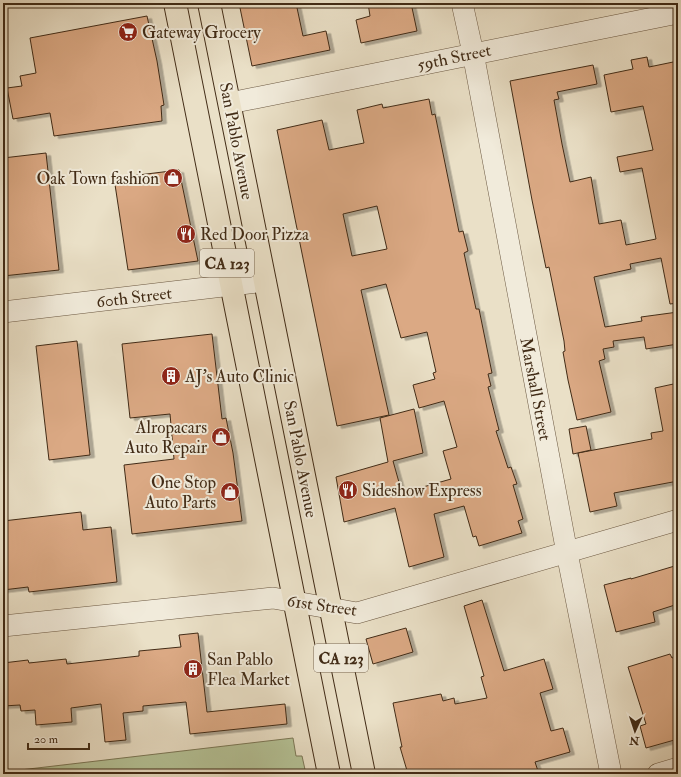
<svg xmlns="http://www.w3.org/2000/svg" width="681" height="777" viewBox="0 0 681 777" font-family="'IM FELL Double Pica',serif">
<defs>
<filter id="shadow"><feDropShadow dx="4.5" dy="2.5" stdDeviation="0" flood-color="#0004"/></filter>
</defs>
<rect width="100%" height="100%" fill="#eae0c7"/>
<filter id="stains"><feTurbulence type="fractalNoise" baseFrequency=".005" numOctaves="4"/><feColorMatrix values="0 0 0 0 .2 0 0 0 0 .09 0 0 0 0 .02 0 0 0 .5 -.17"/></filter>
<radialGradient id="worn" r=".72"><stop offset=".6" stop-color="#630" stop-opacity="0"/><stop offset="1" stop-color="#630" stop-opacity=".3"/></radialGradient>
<!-- green -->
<polygon fill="#b5c397" stroke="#7b7756" points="293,738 296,756 302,756 306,774 3,774 3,772"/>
<!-- building -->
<g fill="#dba984" stroke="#412b16" fill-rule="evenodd" filter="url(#shadow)">
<polygon points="239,3 296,3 303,36 326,31 330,50 252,66"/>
<polygon points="368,3 411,3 417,31 361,43 356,20 370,16"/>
<polygon points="147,16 157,61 164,105 161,106 162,121 54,136 50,113 13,119 7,88 22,86 20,76 36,73 30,38"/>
<polygon points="647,57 649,67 678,61 678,303 670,304 661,258 630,264 631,269 594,277 605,327 642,321 641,317 678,312 678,344 646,349 644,337 613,341 614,347 603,349 605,359 599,361 611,412 577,420 568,380 563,352 565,351 564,341 549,267 546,268 532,200 510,81 593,65 597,84 557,92 559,99 554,100 562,144 570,182 591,177 599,224 621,220 626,245 656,239 642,168 620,172 617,157 653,150 643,106 611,112 604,75 633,69 631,60"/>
<path d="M 429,99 L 432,115 L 435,114 L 459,232 L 463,231 L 468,251 L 464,253 L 476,309 L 479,309 L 492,373 L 488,374 L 491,386 L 488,387 L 499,430 L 496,431 L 508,468 L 511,467 L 517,484 L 513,485 L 523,519 L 518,521 L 522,533 L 479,546 L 476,536 L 473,537 L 464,506 L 434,514 L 444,557 L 409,567 L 395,508 L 344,522 L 336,477 L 388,462 L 380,418 L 414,409 L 423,453 L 393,461 L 402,493 L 451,479 L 443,451 L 457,447 L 444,401 L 419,408 L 413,385 L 435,379 L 433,373 L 436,372 L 427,332 L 401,338 L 386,284 L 361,290 L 389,415 L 337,426 L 277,130 L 322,120 L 329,150 L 364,143 L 357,110 L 382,104 L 383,108 ZM 377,206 L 387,249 L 352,256 L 343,214 Z"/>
<polygon points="46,153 59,270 3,276 3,158"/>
<polygon points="179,170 198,261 128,270 114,178"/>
<polygon points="212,334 222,419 226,418 233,453 242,521 132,534 124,465 174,459 170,414 130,418 122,344"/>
<polygon points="77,341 90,455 49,460 36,346"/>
<polygon points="678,383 678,481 614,493 617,506 590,512 578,453 652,439 651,433 663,431 655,388"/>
<polygon points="586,426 591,450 573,454 569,429"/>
<polygon points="81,512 83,530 111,527 117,582 29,592 28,587 3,590 3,521"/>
<polygon points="678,565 678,604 653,612 655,622 616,632 604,585 631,578 631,579"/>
<polygon points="482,600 504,671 544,659 553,689 540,693 551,731 563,728 570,752 535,762 539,774 408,774 400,747 402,747 393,703 441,694 443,701 454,698 455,704 487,698 481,677 484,676 464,606"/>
<polygon points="406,628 413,652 373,664 366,639"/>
<polygon points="198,633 207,712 285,704 287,724 190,734 186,702 143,706 143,711 123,713 126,740 105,742 101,704 71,708 72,722 36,725 35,710 21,711 20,705 3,706 3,663 28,660 29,663 66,659 67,664 139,656 139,651 181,647 179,635"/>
<polygon points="670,654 672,658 678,656 678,683 674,684 678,697 678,739 646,748 640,726 646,724 628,667"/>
</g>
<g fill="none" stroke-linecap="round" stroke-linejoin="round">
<!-- minor casing -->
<g stroke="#6b5842" stroke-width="22">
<g id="minor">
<polyline points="462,3 473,53 567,553 611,774"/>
<polyline points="230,103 678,13"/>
<polyline points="3,312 265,281"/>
<polyline points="3,626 273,598 357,613 678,520"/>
<polyline points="658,774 678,768"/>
</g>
</g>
<!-- primary casing -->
<g stroke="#412b16" stroke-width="24">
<g id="primary">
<polyline points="175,3 329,774"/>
<polyline points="209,3 364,774"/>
</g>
</g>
<!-- minor -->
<use href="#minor" stroke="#f1ebdb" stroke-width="21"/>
<!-- primary -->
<use href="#primary" stroke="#eae0c7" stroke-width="22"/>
</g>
<!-- icons -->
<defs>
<g id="supermarket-disc" transform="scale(1)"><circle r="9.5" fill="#8f2418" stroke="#f1ebdb"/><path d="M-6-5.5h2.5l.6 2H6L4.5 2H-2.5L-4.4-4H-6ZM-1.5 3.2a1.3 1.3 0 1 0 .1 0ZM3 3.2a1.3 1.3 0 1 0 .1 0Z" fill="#fff"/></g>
<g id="shop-disc" transform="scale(1)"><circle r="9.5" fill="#8f2418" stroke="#f1ebdb"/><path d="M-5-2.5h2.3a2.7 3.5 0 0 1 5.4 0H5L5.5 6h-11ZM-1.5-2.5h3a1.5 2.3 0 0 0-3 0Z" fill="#fff"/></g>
<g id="restaurant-disc" transform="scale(1)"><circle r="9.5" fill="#8f2418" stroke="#f1ebdb"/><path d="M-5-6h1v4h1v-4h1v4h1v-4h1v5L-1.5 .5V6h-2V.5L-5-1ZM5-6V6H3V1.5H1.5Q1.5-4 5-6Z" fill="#fff"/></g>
<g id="building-disc" transform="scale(1)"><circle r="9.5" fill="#8f2418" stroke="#f1ebdb"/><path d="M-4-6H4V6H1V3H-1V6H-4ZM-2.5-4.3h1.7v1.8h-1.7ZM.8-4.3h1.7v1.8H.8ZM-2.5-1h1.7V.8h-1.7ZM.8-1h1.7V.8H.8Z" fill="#fff"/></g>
</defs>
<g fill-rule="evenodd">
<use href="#supermarket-disc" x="128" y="32"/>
<use href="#shop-disc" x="173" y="178"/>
<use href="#restaurant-disc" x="186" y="234"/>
<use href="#building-disc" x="171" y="376"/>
<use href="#shop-disc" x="221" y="437"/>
<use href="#restaurant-disc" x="348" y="490"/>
<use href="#shop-disc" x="230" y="492"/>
<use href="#building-disc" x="193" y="669"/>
</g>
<g text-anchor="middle" stroke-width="4" stroke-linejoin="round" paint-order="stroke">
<!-- shield labels -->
<g fill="#f1ebdb" stroke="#766551" stroke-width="1">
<rect x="200" y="249" width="54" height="28" rx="3"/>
<rect x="314" y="644" width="54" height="28" rx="3"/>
</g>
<g font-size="16" font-weight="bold" fill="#412b16">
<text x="227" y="269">CA 123</text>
<text x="341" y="664">CA 123</text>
</g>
<!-- poi labels -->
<g font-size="17" fill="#412b16" stroke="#f1ebdb" text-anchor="start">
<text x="142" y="38">Gateway Grocery</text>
<text x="159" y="184" text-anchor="end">Oak Town fashion</text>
<text x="200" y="240">Red Door Pizza</text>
<text x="185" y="382">AJ's Auto Clinic</text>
<text x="207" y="433" text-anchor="end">Alropacars<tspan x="207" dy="20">Auto Repair</tspan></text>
<text x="216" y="488" text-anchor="end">One Stop<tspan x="216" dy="20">Auto Parts</tspan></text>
<text x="362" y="496">Sideshow Express</text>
<text x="207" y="665">San Pablo<tspan x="207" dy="20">Flea Market</tspan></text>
</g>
<!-- street labels -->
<g font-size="17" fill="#412b16" stroke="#f1ebdb">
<text transform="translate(454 57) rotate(-12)" y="6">59th Street</text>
<text transform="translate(237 141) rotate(79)" y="6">San Pablo Avenue</text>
<text transform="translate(134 297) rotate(-7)" y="6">60th Street</text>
<text transform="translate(536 389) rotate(79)" y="6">Marshall Street</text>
<text transform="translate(301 459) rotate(79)" y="6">San Pablo Avenue</text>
<text transform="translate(322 605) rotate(8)" y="6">61st Street</text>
</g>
</g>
<!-- margin -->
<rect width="681" height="777" fill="none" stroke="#eae0c7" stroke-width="16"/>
<rect x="4" y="4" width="673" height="769" fill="none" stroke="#412b16" stroke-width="2"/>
<rect x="8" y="8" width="665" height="761" fill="none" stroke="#412b16"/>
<!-- north arrow -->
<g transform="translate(635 731) rotate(183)" stroke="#f1ebdb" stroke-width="3" paint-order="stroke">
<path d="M0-3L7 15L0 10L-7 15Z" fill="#412b16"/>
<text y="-6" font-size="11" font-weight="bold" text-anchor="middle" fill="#412b16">N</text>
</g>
<!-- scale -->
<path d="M28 743v6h61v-6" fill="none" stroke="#412b16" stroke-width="2"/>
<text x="34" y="743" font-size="12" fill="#412b16" stroke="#f1ebdb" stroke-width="3" paint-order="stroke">20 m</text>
<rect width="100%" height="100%" filter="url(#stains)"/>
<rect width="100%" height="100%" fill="url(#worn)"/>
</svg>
